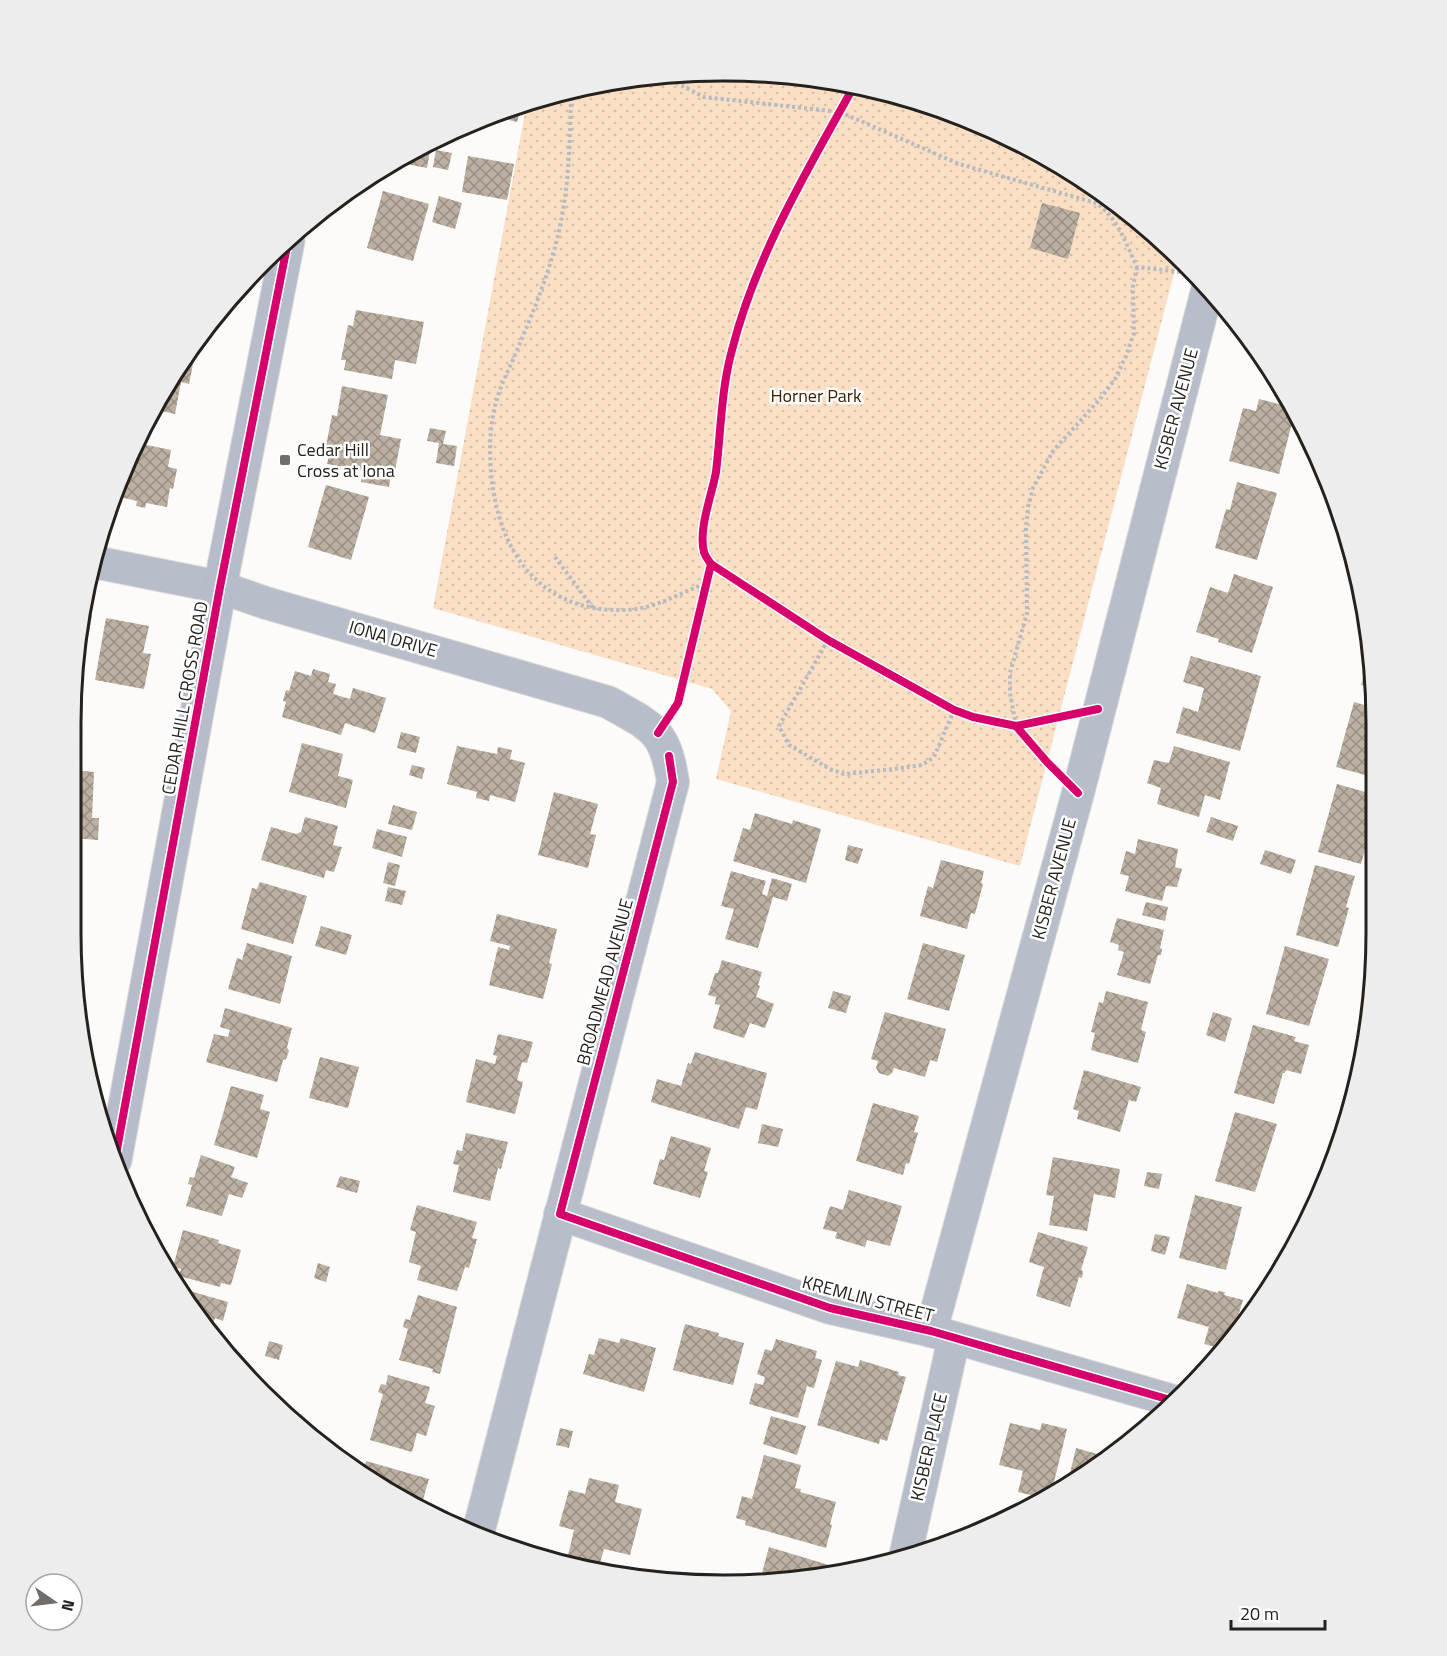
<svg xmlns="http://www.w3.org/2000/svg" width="1447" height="1656" viewBox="0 0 1447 1656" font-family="'Titillium Web',sans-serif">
<defs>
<pattern id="park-dots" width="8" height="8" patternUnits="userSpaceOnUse" patternTransform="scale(1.5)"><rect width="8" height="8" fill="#fadfc4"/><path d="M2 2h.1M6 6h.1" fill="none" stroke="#d6bfa8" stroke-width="1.8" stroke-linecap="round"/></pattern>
<pattern id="building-cross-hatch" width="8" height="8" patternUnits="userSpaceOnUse" patternTransform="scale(1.5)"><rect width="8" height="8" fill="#bcb0a2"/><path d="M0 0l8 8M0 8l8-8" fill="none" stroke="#998f83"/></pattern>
</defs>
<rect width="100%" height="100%" fill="#fcfbfa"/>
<!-- park -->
<polygon fill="url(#park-dots)" points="767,72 893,93 1013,138 1121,206 1178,258 1020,866 716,779 731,711 712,689 433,608 527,102 639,76"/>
<!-- building -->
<g fill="url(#building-cross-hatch)">
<polygon points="522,103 517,122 490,115 514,105"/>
<polygon points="432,140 427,168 396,162"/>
<polygon points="436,150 452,153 448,170 433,167"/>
<polygon points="468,156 514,164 507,200 462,192"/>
<polygon points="383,191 429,204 413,261 367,248"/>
<polygon points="439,196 462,203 455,229 432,222"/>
<polygon points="1042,203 1080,213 1068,259 1030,248"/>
<polygon points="356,310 424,322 416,364 395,360 392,379 344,370 346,360 341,360 348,325 353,326"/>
<polygon points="193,349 196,349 189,384 181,382 175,414 152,409 158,397"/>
<polygon points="342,386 388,395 380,435 401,439 394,476 391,475 389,487 361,482 363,470 327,464 331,447 326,446 332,415 337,416"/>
<polygon points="1259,399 1294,408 1295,411 1279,474 1229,461 1243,408 1256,411"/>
<polygon points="430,428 446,431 443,444 457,446 454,466 436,463 439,443 427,441"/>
<polygon points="137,443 171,450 168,467 177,469 173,489 170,488 167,507 146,503 145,508 136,506 137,501 120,497 126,468"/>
<polygon points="1237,482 1277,493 1257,560 1215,548 1226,509 1230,510"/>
<polygon points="326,485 369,497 351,560 308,547"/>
<polygon points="1234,574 1273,587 1252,653 1218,642 1219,639 1196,632 1210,587 1228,593"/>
<polygon points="82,613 92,615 84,661 76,660 76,638"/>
<polygon points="106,618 149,626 143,653 151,654 144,689 95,680"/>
<polygon points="1370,654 1375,680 1375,689 1361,685"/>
<polygon points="1191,656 1261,676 1240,751 1176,733 1183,707 1198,712 1204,688 1183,682"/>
<polygon points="313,669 330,674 328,682 336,684 333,694 350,699 353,688 386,698 375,733 345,723 341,735 282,717 286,702 283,701 286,690 289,691 295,671 311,676"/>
<polygon points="1354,702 1375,708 1376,778 1336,767"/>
<polygon points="401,732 420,737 416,753 397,748"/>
<polygon points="302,743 343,754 338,776 353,780 346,808 289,792"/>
<polygon points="457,746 497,754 498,747 512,750 510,759 525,763 515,802 490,795 489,801 476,798 477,792 447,784"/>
<polygon points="1174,746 1230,762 1220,800 1205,795 1199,817 1157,804 1161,788 1147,783 1154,760 1169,763"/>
<polygon points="412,765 425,768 422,779 409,775"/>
<polygon points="74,770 94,772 92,818 99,818 98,840 72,838"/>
<polygon points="1337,784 1376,795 1369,823 1372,824 1361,864 1318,852"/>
<polygon points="554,792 598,804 590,834 596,835 588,868 538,855"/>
<polygon points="393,805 417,812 412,830 388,824"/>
<polygon points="755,813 792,824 793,820 821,829 806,883 733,861 743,828 750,830"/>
<polygon points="305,817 338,826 333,845 342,847 334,872 326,870 324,878 261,860 271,827 296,834 301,832"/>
<polygon points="1211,817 1238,826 1233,841 1206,832"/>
<polygon points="377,829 407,837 402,857 372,848"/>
<polygon points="1138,839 1178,849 1175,867 1182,869 1177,887 1166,886 1162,901 1125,891 1129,876 1120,874 1126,851 1135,854"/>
<polygon points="848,845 863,849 858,864 845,860"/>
<polygon points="1265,850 1296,860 1291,874 1260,864"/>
<polygon points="941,860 984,871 981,883 983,884 975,914 971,913 967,929 920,916 928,886 933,888"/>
<polygon points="388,862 400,865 395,886 383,883"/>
<polygon points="1315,865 1355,876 1346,907 1349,908 1338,947 1296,935"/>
<polygon points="731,871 766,881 762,894 767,896 772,878 792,884 787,901 773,897 758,948 725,939 734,909 721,906"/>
<polygon points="260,882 307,896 293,944 241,929 252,888 257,889"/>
<polygon points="388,887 406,891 402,905 385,901"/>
<polygon points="1146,902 1168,907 1165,921 1142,915"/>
<polygon points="497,914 557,929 549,963 552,964 543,999 489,985 498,947 509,950 510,946 490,941"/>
<polygon points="1117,918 1164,930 1160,948 1162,949 1161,955 1158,955 1150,984 1117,975 1124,952 1118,950 1119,945 1110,942"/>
<polygon points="321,926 352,935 346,955 315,946"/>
<polygon points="247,943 292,956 280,1004 228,989 237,958 242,960"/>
<polygon points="923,943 965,955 949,1011 907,999"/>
<polygon points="1285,946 1329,959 1309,1026 1266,1014"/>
<polygon points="722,960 762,972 758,985 760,986 756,997 774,1004 765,1028 750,1023 744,1038 713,1028 720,1005 715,1004 716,997 708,995 715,973 718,973"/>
<polygon points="833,991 851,996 846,1013 828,1008"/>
<polygon points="1106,991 1148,1002 1141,1030 1146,1032 1138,1063 1091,1050 1095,1033 1091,1032 1099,1002 1103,1003"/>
<polygon points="225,1008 292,1028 287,1047 289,1051 286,1059 283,1060 277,1082 206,1062 214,1034 228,1037 230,1030 220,1027"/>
<polygon points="885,1012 946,1029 937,1062 930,1060 925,1077 894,1068 892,1073 888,1076 879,1073 876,1068 878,1061 871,1059"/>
<polygon points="1213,1012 1232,1018 1225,1042 1206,1035"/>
<polygon points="1253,1025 1296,1037 1294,1041 1309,1045 1301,1074 1286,1070 1285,1073 1283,1073 1274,1104 1234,1093"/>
<polygon points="498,1034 533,1042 527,1063 522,1062 517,1080 523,1082 515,1114 466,1102 476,1059 495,1064 497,1056 493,1055"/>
<polygon points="695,1052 767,1073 757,1110 746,1107 739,1129 651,1102 657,1079 681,1086 688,1063 691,1064"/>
<polygon points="320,1057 359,1067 348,1108 309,1098"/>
<polygon points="1084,1070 1141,1087 1136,1102 1129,1100 1120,1132 1077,1119 1079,1111 1073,1109"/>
<polygon points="231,1086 264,1095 260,1109 270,1112 257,1158 214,1145"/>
<polygon points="873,1103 919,1116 914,1132 918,1133 909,1164 906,1163 903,1175 856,1161"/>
<polygon points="1235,1112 1277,1124 1255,1192 1215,1181"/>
<polygon points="762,1124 783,1129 778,1147 758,1143"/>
<polygon points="466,1133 508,1142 501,1169 498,1168 490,1201 453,1192 459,1165 453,1164 457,1150 462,1151"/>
<polygon points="671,1136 711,1148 704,1171 708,1172 700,1198 653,1184 660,1159 664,1160"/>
<polygon points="201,1155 235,1167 231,1177 248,1183 242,1198 229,1194 222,1216 186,1206 192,1185 188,1184 190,1177 194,1178"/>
<polygon points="1053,1157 1120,1169 1115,1198 1094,1194 1087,1231 1049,1225 1054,1196 1046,1195"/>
<polygon points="1147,1172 1162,1174 1159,1189 1144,1186"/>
<polygon points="340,1176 360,1181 357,1193 336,1187"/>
<polygon points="849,1190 902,1206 890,1246 867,1240 865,1247 835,1238 837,1232 823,1229 830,1206 843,1210"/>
<polygon points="1195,1195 1242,1207 1226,1270 1179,1258"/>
<polygon points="417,1205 477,1222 472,1238 477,1239 469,1268 465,1267 457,1291 417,1280 421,1266 409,1262 416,1232 410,1230"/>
<polygon points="183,1230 219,1240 218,1243 241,1250 231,1285 221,1283 220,1287 179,1276 181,1269 173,1267"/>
<polygon points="1038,1232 1088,1247 1081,1270 1083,1271 1082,1278 1079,1277 1070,1307 1036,1296 1044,1267 1029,1262"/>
<polygon points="1155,1234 1170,1237 1165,1255 1151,1251"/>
<polygon points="318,1263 330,1267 326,1282 314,1278"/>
<polygon points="1187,1284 1218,1293 1218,1291 1225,1292 1224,1295 1243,1300 1233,1333 1220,1348 1204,1344 1209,1327 1177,1318"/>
<polygon points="183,1289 228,1302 223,1321 215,1318 211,1331"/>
<polygon points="418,1295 457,1307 440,1374 432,1372 433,1369 399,1360 408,1329 403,1327 405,1319 410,1320"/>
<polygon points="685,1324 719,1333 718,1336 744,1343 733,1385 673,1370"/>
<polygon points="599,1338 619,1343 621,1338 656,1348 644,1392 583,1374 589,1354 594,1355"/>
<polygon points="776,1339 817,1351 815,1358 822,1360 814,1388 807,1386 798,1418 749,1404 755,1383 763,1385 765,1377 757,1374 765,1349 772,1351"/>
<polygon points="269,1341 283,1345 279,1360 265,1356"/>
<polygon points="860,1360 899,1372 898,1375 906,1377 887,1441 880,1439 879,1444 817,1425 836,1361 858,1367"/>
<polygon points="388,1375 430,1387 425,1403 435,1406 426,1436 417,1433 412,1452 370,1440 383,1394 378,1392 381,1384 386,1385"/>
<polygon points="771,1416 806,1426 797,1455 763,1444"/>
<polygon points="1010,1423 1040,1430 1042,1423 1067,1429 1050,1498 1047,1499 1018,1492 1023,1471 999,1465"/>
<polygon points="560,1428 573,1431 569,1448 556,1445"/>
<polygon points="1076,1448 1108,1457 1067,1486"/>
<polygon points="764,1455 801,1465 795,1488 801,1489 800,1492 836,1502 830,1524 832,1525 826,1548 745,1525 746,1521 736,1518 742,1496 752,1499"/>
<polygon points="366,1461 429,1479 421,1506 363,1472"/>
<polygon points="589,1478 619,1485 615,1502 642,1509 630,1555 604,1549 597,1573 566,1564 574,1530 559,1526 569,1490 585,1494"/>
<polygon points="769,1547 832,1566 830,1571 766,1584 759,1584"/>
</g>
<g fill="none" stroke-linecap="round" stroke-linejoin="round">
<!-- street casing -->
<g stroke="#dad8d7" stroke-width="34">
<g id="street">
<path d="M 94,562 L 220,587 L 266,603 L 608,702 C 652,727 665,729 673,782 L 477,1537"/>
<polyline points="560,1214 830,1308 931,1331 1174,1401"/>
<polyline points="931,1331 1078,793 1208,287"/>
<polyline points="905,1557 954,1338"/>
</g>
</g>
<!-- secondary casing -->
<g stroke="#dad8d7" stroke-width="35">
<polyline id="secondary" points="115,1160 220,587 288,241"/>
</g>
<!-- path -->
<g stroke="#b6bac1" stroke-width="4" stroke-dasharray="3 3" stroke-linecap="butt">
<path d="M 667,75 L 673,81 L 704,97 L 840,112 L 959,164 L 1096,203 C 1118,218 1126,244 1137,267 L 1182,272"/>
<path d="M 571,92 C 570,146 569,201 553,254 C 544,286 531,317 518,348 C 511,365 502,381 497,399 C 490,422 489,446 491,471 C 497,550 539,613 625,610 C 656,609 679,593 707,583"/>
<polyline points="555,557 593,608"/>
<polyline points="828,640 779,726 789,745 830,769 844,774 894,769 922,765 934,757 954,710"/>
<polyline points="1016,726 1010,693 1010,673 1027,613 1026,528 1028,507 1033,488 1053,451 1100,399 1115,379 1126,356 1134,333 1133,286 1137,267"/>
</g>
<!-- street -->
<use href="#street" stroke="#b7beca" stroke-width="32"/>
<!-- secondary -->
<use href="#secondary" stroke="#b6bcc9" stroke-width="33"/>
<!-- cycleway casing -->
<g stroke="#fff" stroke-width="11">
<g id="cycleway">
<polyline points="711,564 828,640 954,710 973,717 1016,726 1098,709"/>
<polyline points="1016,726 1047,762 1078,793"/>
<path d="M 658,733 L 678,703 L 711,564 C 709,561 705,556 704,552 C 698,529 712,495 716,472 C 721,431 721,390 732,350 C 756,255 807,171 854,86"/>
<polyline points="669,756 673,782 560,1214 830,1308 931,1331 1174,1401"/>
<polyline points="115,1160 220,587 288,241"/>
</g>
</g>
<!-- cycleway -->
<use href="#cycleway" stroke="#d6006c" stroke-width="8"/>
</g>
<!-- markers -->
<rect fill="#706d6a" stroke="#fff" stroke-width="2" x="279" y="454" width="12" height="12" rx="3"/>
<g text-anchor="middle" stroke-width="5" stroke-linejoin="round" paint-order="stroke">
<!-- park labels -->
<g font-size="18" fill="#3c2203" stroke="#fff">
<text x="816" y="402">Horner Park</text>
</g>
<!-- street labels -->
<g font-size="18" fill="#25211d" stroke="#fff">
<text transform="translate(1176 409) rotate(-75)" y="6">KISBER AVENUE</text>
<text transform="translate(393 639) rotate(16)" y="6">IONA DRIVE</text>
<text transform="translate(185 698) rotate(-80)" y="6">CEDAR HILL CROSS ROAD</text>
<text transform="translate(1054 879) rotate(-75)" y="6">KISBER AVENUE</text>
<text transform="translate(605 982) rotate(-75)" y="6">BROADMEAD AVENUE</text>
<text transform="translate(868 1299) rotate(15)" y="6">KREMLIN STREET</text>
<text transform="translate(929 1447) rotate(-77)" y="6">KISBER PLACE</text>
</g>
<!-- poi labels -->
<g font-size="18" fill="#25211d" stroke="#fff" text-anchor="start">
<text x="297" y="456">Cedar Hill<tspan x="297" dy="21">Cross at Iona</tspan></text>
</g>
</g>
<!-- crop -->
<path d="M0 0H1447V1656H0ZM723 81H724A642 642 0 0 1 1366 723V933A642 642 0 0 1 724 1575H723A642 642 0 0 1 81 933V723A642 642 0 0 1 723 81Z" fill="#eeeded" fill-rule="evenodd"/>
<path fill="none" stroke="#25211d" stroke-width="3" d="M723 81H724A642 642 0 0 1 1366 723V933A642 642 0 0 1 724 1575H723A642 642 0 0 1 81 933V723A642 642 0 0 1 723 81Z"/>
<!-- north arrow -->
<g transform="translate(54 1602) rotate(104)"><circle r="28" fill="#ffffff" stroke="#a8a6a5" stroke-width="1.5"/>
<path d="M0-4.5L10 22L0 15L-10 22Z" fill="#706d6a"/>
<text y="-9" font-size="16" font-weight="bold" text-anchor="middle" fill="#25211d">N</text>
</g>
<!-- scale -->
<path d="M1231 1620v9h94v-9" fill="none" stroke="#25211d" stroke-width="3"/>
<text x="1240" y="1620" font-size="18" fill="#25211d" stroke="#ffffff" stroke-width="4.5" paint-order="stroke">20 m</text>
</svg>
